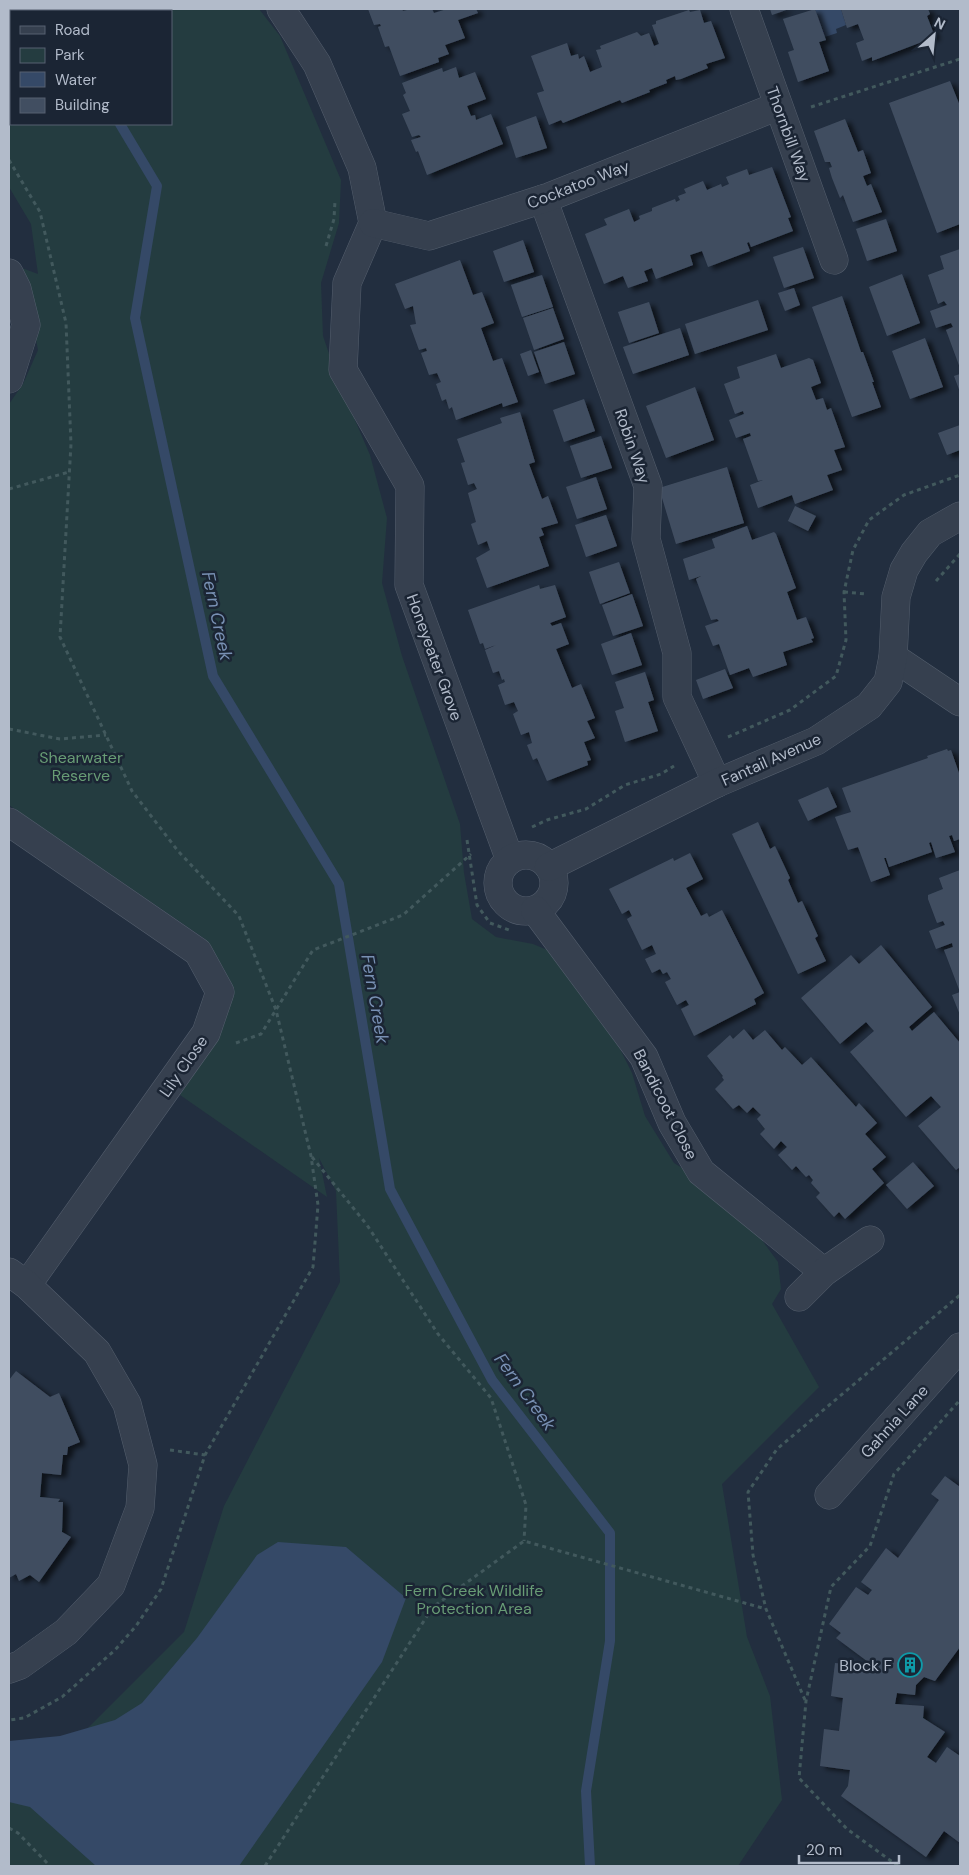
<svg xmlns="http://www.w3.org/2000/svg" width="969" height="1875" viewBox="0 0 969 1875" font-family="'DM Sans',sans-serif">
<defs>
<filter id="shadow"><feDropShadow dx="5.5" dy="3" stdDeviation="2.5" flood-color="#0009"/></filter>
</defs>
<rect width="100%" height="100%" fill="#222e3f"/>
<!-- green -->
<g fill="#243c40" fill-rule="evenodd">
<path d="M 9,9 L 259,9 L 280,36 L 341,180 L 339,223 L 321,283 L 323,336 L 339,383 L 370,455 L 387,518 L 382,583 L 402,656 L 460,824 L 464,873 L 472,919 L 496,937 L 533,944 L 557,954 L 588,1003 L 620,1049 L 632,1073 L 645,1116 L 674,1163 L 703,1181 L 742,1213 L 778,1262 L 781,1289 L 772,1304 L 819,1387 L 722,1484 L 747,1637 L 770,1696 L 782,1800 L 738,1866 L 179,1866 L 59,1757 L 184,1632 L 224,1506 L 340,1282 L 336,1191 L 319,1158 L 327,1197 L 180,1095 L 222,1029 L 231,1002 L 225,971 L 205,939 L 9,805 L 9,404 L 23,384 L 38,350 L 22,268 L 38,274 L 31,224 L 9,187 ZM 11,11 L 171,11 L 171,124 L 11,124 Z"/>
<polygon points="9,1761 134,1866 9,1866"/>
</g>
<!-- water -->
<g fill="#354967">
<polygon points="811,9 841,9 846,25 836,29 837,33 825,37 815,9"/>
<polygon points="278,1542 346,1547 406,1598 382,1662 239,1866 96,1866 30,1807 9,1802 9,1741 60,1736 115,1720 142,1703 197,1638 257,1555"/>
</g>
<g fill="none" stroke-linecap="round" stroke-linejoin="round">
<!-- stream -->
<g stroke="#354967" stroke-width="10">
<polyline points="53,9 55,11"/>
<polyline points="120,124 157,186 135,318 213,676 339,884 390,1189 492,1380 610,1533 610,1641 586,1791 590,1866"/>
</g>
</g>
<!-- building -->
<g fill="#414e61" filter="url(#shadow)">
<polygon points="368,9 402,9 403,11 411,9 432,9 434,13 447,9 476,9 478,13 458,20 465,38 445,45 449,54 438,58 439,62 400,76 389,46 385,47 378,27 381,26 380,24 374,25"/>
<polygon points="770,9 789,9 772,15"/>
<polygon points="815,9 826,40 819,42 829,71 798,82 788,52 794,50 783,19"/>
<polygon points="841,9 928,9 930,14 927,16 935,37 872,61 872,57 862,61 856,43 864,40 858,24 847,28"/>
<polygon points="689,10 690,12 700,10 704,23 711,21 725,58 706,64 708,68 681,79 676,80 675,76 666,80 667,83 649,90 650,92 622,103 620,100 563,123 561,120 549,125 537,93 544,91 531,56 567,43 571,56 578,54 579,59 584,56 590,72 602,67 596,50 601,49 600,46 637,32 641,36 649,33 654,46 659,44 652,25 656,24 656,21"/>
<polygon points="456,67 459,78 475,72 486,99 467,106 471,116 475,115 476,120 491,114 503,144 427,175 418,151 416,152 411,140 421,137 419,135 412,137 402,114 410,111 403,95 406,93 402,83 442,68 443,72"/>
<polygon points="950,81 960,106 960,224 937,233 889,103"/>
<polygon points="536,116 547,148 516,158 506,127"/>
<polygon points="845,119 858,152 863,150 871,173 863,176 867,186 871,184 882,212 853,222 843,195 840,198 832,178 829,168 832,167 830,162 825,162 814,131"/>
<polygon points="772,167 791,217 788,218 793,231 751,247 749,242 747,243 750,251 708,267 702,251 690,255 693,265 656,279 652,268 644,271 648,281 628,288 623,276 604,284 585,234 607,225 604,219 629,209 634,222 640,219 639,216 652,211 652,208 675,199 676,202 680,200 678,196 686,193 684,189 703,181 707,190 721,184 722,187 729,184 726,177 747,169 749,175"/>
<polygon points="886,219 897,251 867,261 856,229"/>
<polygon points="523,240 534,272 504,282 493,251"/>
<polygon points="803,247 814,278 784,288 773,257"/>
<polygon points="960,249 960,368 946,330 953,327 951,323 936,328 930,311 947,305 944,301 938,304 928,275 944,269 940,256"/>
<polygon points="460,260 473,295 482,292 494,323 481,328 493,361 502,358 518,402 503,407 502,403 456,420 452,407 449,409 446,399 442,401 436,384 441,382 437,373 429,375 421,353 427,351 426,348 419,350 410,325 416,324 413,306 405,309 395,284"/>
<polygon points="902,274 920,323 887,336 869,287"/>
<polygon points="542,275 553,307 522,317 511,285"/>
<polygon points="794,288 800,305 785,311 778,293"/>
<polygon points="842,296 861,352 863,352 874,382 872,382 881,407 852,417 812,307"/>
<polygon points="758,300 768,330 695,354 685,324"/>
<polygon points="649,302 659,333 629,343 618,312"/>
<polygon points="553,308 564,339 534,350 523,318"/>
<polygon points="680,328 689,355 633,374 623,347"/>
<polygon points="925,338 943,387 910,399 892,351"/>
<polygon points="564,342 575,374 545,384 534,352"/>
<polygon points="531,350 539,372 528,376 520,354"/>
<polygon points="776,354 781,368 809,358 813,360 821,383 811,387 816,400 823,398 827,410 831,408 845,447 834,450 842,470 827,475 833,490 795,504 792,495 758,508 750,485 763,480 758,481 743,439 751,436 750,433 736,438 729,420 744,414 743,411 735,414 724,384 740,378 737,367"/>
<polygon points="960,374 960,392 954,376"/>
<polygon points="695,387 714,440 666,458 646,406"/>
<polygon points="584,399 595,431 564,442 553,410"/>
<polygon points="520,412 535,462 529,464 542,499 548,496 558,523 541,528 544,535 539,537 549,566 487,588 476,558 490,550 487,541 478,545 471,524 476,522 468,493 477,489 474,483 468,485 461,463 465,462 457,439 502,423 500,418"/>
<polygon points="960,425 960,450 947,455 938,433"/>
<polygon points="601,436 612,468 581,478 570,446"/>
<polygon points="727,467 744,523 676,544 659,488"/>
<polygon points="596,477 607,509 577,519 566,487"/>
<polygon points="795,506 816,516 808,531 788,521"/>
<polygon points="606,515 617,546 586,557 575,525"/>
<polygon points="747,526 752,540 774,532 776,534 796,588 787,592 797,620 806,617 814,638 811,639 813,642 783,652 787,665 753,677 749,668 730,675 719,644 713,646 705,626 719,621 717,619 711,620 696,579 701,576 689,580 683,559 715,548 712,539"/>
<polygon points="619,562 630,593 600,604 589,572"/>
<polygon points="539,585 540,589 555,585 566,617 550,623 552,626 561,623 569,644 556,649 572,688 581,684 595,718 587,721 595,738 584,742 591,760 587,761 588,765 547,781 537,758 533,760 527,745 532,743 529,732 521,735 513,714 518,711 514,702 505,705 498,685 505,682 504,679 502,680 499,671 493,673 485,650 496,645 485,649 483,643 480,644 468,610"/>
<polygon points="632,594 643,626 613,636 602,605"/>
<polygon points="631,633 642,665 612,675 601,644"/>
<polygon points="725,669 733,688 703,699 696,680"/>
<polygon points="645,672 654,700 648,702 658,731 625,742 615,711 624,708 615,682"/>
<polygon points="947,749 948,751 951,750 960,776 960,839 954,841 952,835 949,836 955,852 936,858 931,842 929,843 932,852 889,867 886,858 884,858 890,875 871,882 858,847 848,850 835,817 851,812 842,788 928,758 927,756"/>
<polygon points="828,787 837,807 808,821 798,800"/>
<polygon points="758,822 770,849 775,846 790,878 788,880 798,903 802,901 818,936 815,938 826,961 798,974 732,834"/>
<polygon points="690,853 703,879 686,888 701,916 707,913 709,917 722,910 764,993 754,999 756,1004 694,1036 681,1009 689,1005 686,1000 677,1005 665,982 671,979 667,972 663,974 660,969 652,973 645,959 656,954 652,945 642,950 627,919 632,916 629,910 622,914 609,889 673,858 674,861"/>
<polygon points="960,870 960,1015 952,995 960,992 944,950 953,947 952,943 936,949 929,931 945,925 943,921 937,923 928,899 928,895 943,889 939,878"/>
<polygon points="881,945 932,1007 909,1027 912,1031 934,1012 960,1043 960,1167 956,1170 918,1126 941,1107 931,1096 906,1117 850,1052 874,1031 866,1022 840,1044 801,998 851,955 859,964"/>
<polygon points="744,1029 753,1040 765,1030 782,1050 785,1047 802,1065 811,1057 856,1107 859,1103 877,1123 865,1134 886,1157 872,1169 884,1183 845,1219 839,1212 834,1217 816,1197 820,1193 811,1183 813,1180 809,1175 806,1177 796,1166 792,1170 778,1155 787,1147 781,1141 774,1149 760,1134 765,1129 757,1119 761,1115 753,1107 747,1113 739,1105 733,1109 715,1089 724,1080 722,1077 723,1076 707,1056 730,1035 733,1039"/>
<polygon points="913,1162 934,1186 907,1209 886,1185"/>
<polygon points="16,1371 50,1397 59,1393 80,1442 68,1447 67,1455 63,1455 61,1475 42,1473 40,1497 60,1499 58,1502 63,1502 62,1532 71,1537 39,1582 30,1575 19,1581 16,1574 9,1578 9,1380"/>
<polygon points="945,1476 960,1487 960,1647 935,1681 924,1677 916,1685 915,1695 897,1693 895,1704 924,1706 923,1718 945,1732 927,1757 936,1763 947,1747 960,1756 960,1843 944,1831 926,1857 841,1796 848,1786 850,1770 820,1766 824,1729 839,1731 843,1698 831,1696 835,1663 875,1667 836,1638 841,1633 829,1624 856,1587 868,1595 872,1590 861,1582 886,1548 898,1558 939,1500 931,1494"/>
</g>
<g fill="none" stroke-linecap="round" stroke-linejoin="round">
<!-- minor casing -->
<g stroke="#545e6d" stroke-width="29">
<g id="minor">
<polyline points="281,9 317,64 362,168 373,223 347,283 343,370 410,486 409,585 510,860"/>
<polyline points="744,9 834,260"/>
<polyline points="543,199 648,486 646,539 677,653 677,697 717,783"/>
<polyline points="373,223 429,236 549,197 778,106"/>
<polyline points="9,273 17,289 26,325 9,379"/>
<polyline points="893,657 960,702"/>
<polyline points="9,822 198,952 220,992 206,1033 27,1285"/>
<circle cx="526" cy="883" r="28"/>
<polyline points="549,867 717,783 816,741 869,706 888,682 893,657 896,597 904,570 914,553 930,533 960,516"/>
<polyline points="535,910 644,1057 672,1123 701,1172 824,1272"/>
<polyline points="9,1272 27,1285 97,1352 127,1404 143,1465 140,1508 111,1585 66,1632 20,1665 9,1669"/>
<polyline points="799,1297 824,1272 870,1240"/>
<polyline points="829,1495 960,1347"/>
</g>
</g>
<!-- path -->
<g stroke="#42595d" stroke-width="3" stroke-dasharray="4 4" stroke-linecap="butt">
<polyline points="811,107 960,59"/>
<polyline points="9,160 40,212 66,323 71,444 60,637 132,791 178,851 239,916 276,1010 311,1156 318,1205 313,1267 205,1455 161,1589 136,1626 115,1650 62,1697 24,1718 9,1720"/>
<polyline points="326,246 334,219 335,201"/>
<polyline points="9,489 69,472"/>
<polyline points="936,581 960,554"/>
<polyline points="844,592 866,594"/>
<polyline points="9,729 60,739 106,735"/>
<polyline points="728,737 790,710 836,676 846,640 844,592 853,550 869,520 904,495 960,475"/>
<polyline points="532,827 547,820 586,809 625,785 661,774 674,766"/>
<polyline points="467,840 477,905 490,923 509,930"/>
<polyline points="236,1043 261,1034 313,950 403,915 471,854"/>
<polyline points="312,1157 367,1225 438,1334 491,1398 526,1505 524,1541"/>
<polyline points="170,1450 205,1455"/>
<polyline points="805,1700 766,1609 753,1555 748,1492 777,1449 960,1295"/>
<polyline points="9,1828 18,1833 50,1866"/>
<polyline points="265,1866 433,1607 524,1541 766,1609"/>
<polyline points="898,1866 847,1829 799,1778 806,1701 831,1587 870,1546 894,1474 960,1400"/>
</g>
<!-- minor -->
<use href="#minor" stroke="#36404f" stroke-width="28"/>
</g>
<!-- icons -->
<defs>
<g id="building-ring" transform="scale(1.25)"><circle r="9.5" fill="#1b2534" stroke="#0f9aa8" stroke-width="1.5"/><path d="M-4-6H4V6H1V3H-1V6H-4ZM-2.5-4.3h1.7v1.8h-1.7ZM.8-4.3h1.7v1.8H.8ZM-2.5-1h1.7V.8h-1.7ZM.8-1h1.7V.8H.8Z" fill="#0f9aa8"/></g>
</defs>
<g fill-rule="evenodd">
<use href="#building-ring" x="910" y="1665"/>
</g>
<g text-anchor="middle" stroke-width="5" stroke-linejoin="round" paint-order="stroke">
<!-- street labels -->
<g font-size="16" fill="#b2bbca" stroke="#1b2534">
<text transform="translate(789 134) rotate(70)" y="6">Thornbill Way</text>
<text transform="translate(578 184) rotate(-21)" y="6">Cockatoo Way</text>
<text transform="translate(633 446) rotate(71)" y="6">Robin Way</text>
<text transform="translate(435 657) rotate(70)" y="6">Honeyeater Grove</text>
<text transform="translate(771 759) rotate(-24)" y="6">Fantail Avenue</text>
<text transform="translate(183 1066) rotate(-55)" y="6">Lily Close</text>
<text transform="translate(666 1104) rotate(63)" y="6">Bandicoot Close</text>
<text transform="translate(894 1421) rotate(-48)" y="6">Gahnia Lane</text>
</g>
<!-- park labels -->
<g font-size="16" fill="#689c75" stroke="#1b2534">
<text x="81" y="763">Shearwater<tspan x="81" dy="18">Reserve</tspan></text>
<text x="474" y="1596">Fern Creek Wildlife<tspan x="474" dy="18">Protection Area</tspan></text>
</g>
<!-- poi labels -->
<g font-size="16" fill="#b2bbca" stroke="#1b2534" text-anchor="end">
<text x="892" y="1671">Block F</text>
</g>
<!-- water labels -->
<g font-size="18" font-style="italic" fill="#7890b3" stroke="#1b2534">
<text transform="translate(217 616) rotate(78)" y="6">Fern Creek</text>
<text transform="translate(375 999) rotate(80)" y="6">Fern Creek</text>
<text transform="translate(525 1392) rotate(54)" y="6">Fern Creek</text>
</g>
</g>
<!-- border -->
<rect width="969" height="1875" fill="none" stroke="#b2bbca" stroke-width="20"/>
<!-- legend -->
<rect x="10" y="10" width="162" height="115" fill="#1b2534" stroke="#576170"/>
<rect x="20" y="26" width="25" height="8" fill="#36404f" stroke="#576170"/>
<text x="55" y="35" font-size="15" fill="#b2bbca">Road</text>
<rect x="20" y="48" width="25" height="15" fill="#243c40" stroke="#576170"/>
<text x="55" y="60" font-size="15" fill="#b2bbca">Park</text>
<rect x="20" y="72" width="25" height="15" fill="#354967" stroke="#576170"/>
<text x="55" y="85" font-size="15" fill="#b2bbca">Water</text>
<rect x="20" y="98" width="25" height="15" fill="#414e61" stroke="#576170"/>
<text x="55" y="110" font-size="15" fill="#b2bbca">Building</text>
<!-- north arrow -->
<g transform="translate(934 35) rotate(27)" stroke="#1b2534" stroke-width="4" paint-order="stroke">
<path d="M0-4L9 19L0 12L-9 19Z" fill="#b2bbca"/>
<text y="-8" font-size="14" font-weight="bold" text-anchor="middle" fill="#b2bbca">N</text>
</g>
<!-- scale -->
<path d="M799 1855v8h100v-8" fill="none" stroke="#b2bbca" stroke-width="2.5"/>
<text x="806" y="1855" font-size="15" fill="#b2bbca" stroke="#1b2534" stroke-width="4" paint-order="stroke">20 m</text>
</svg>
